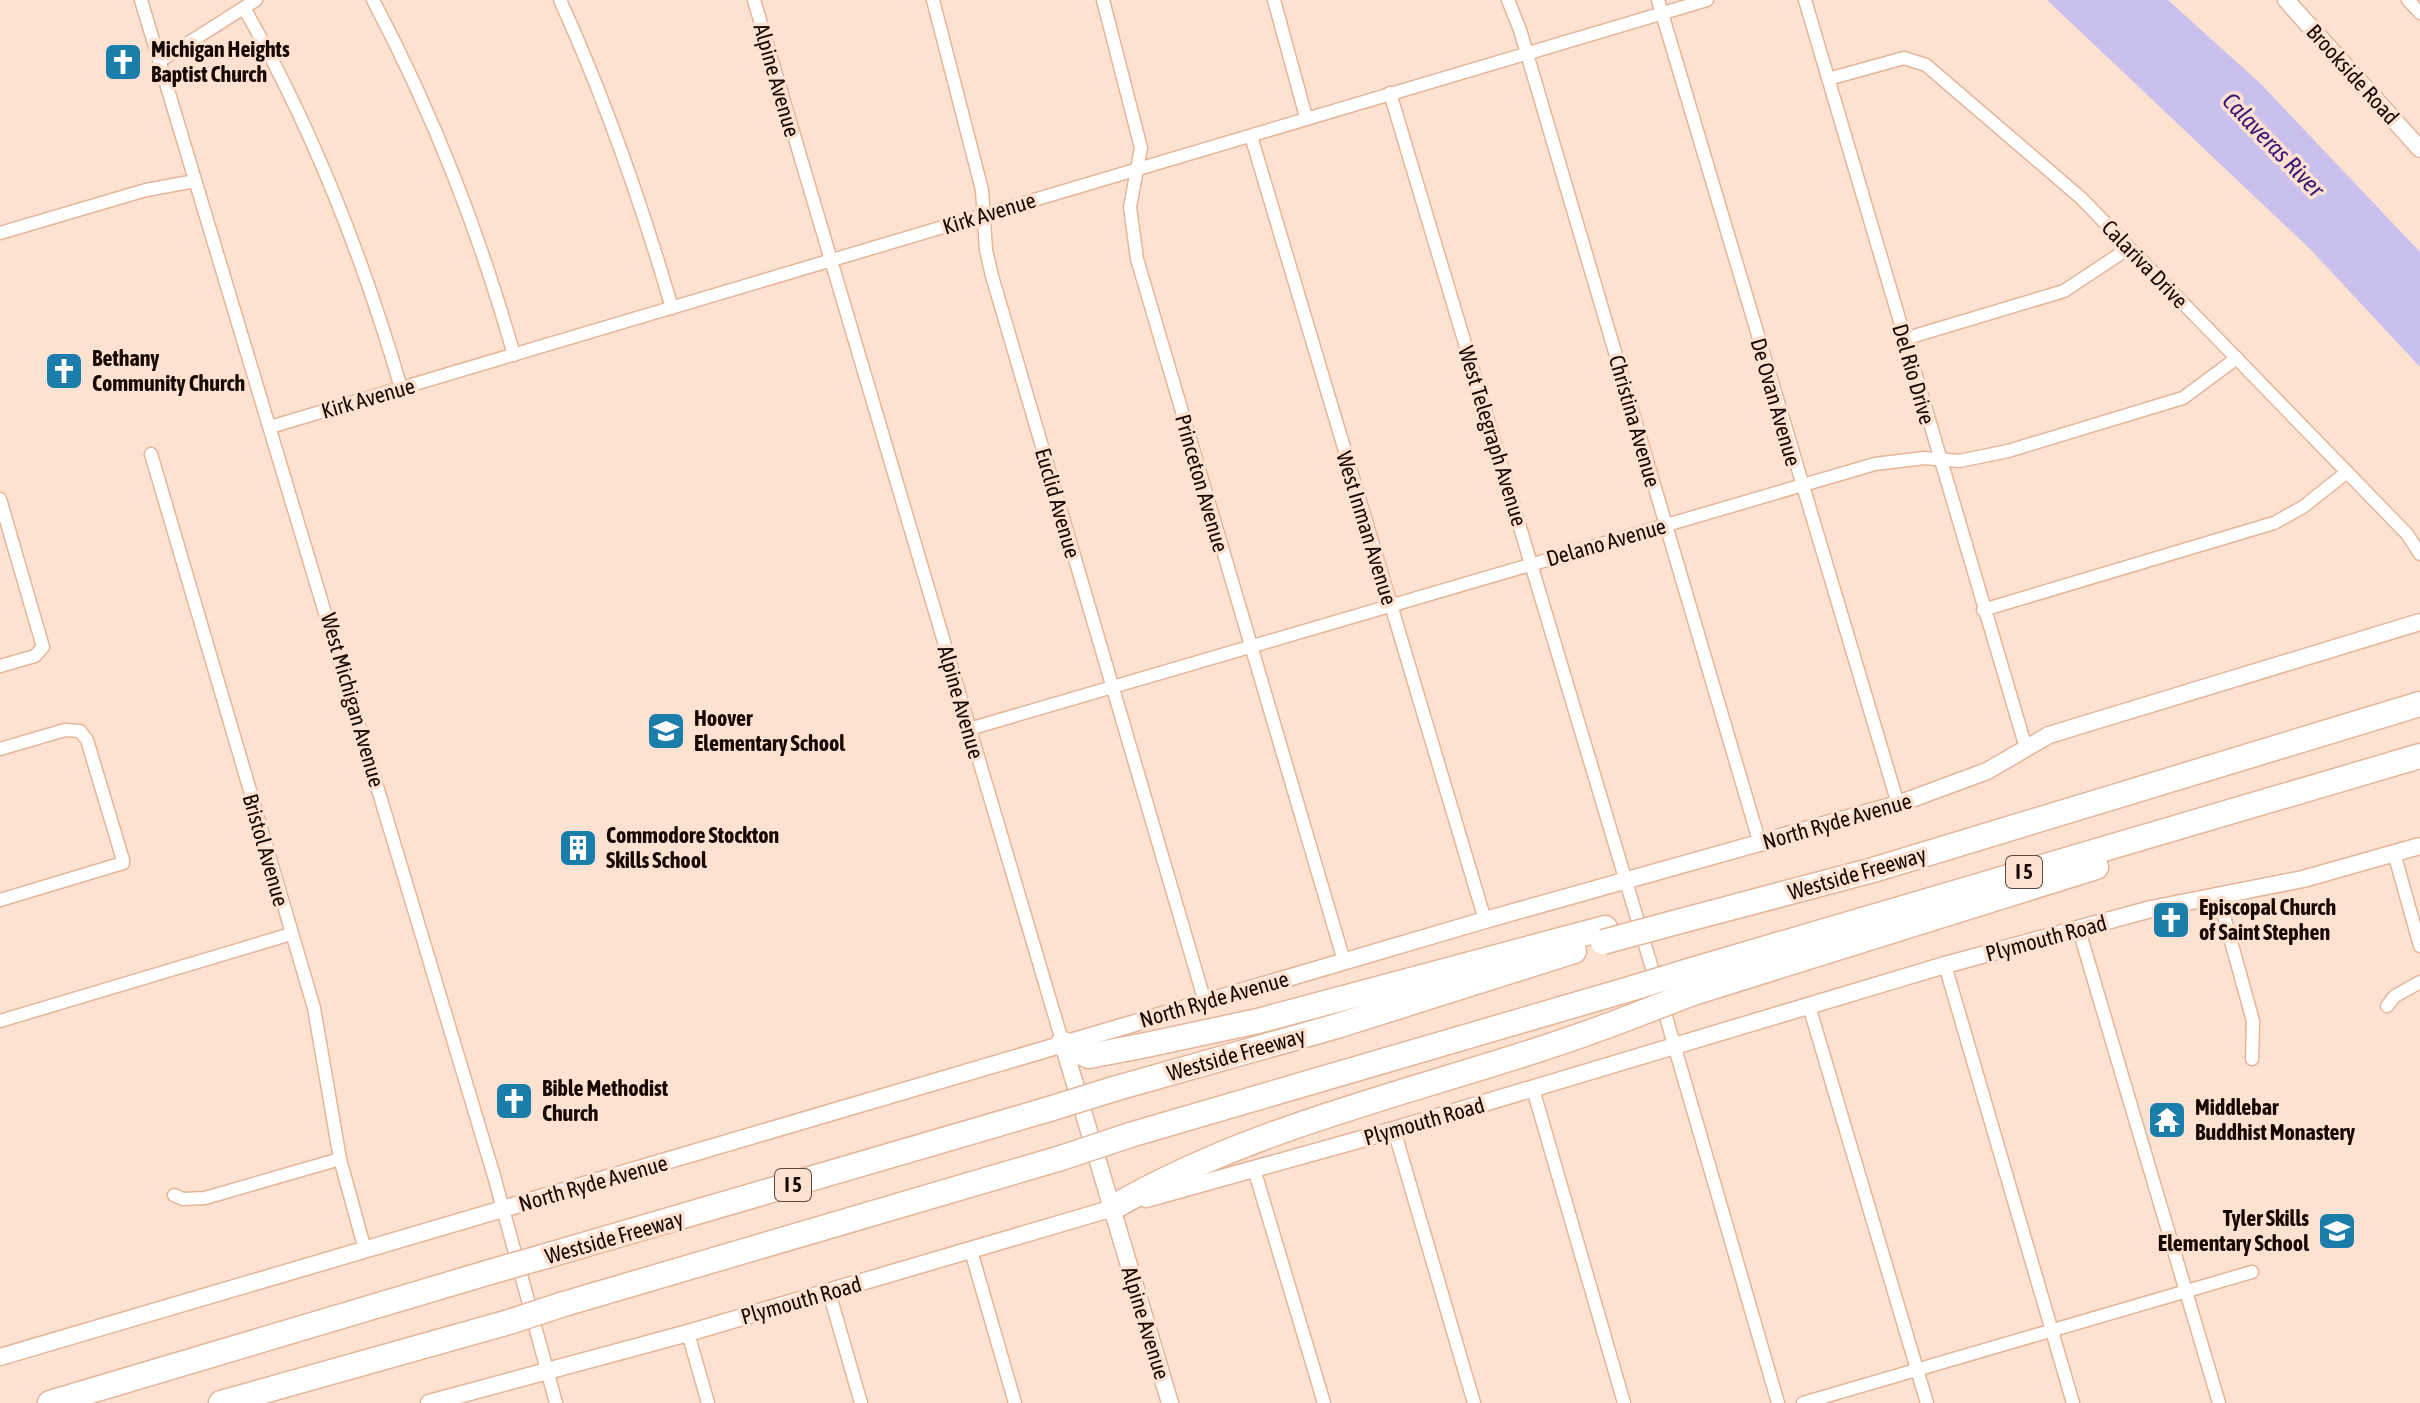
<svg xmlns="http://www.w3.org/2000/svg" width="2420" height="1403" viewBox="0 0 2420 1403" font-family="'Asap Condensed',sans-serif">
<rect width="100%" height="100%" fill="#fee2d1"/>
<!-- water -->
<polygon fill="#c9c0ee" points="2047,0 2168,0 2260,83 2420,252 2420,367 2310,249"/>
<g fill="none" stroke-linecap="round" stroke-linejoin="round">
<!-- minor casing -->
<g stroke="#e3b699" stroke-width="15">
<g id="minor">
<polyline points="141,0 494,1176 556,1403"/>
<path d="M 373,0 C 434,116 478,229 514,355"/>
<path d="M 560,0 C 606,101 641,202 672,308"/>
<polyline points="754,0 1063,1044"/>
<polyline points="933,0 982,190 986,250 992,276 1205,1002"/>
<polyline points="1103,0 1141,148 1130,207 1137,259 1344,961"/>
<polyline points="1274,0 1306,117"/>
<polyline points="1508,0 1520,30 1760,844"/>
<polyline points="1658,0 1898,804"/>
<polyline points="1805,0 2026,748"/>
<polyline points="2408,0 2420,13"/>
<path d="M 244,8 C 313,129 362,254 401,388"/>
<polyline points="160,61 256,0"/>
<polyline points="1828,79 1904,58 1926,65 2081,198 2407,534 2420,554"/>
<polyline points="1390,93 1657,985"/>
<polyline points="1251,136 1485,920"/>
<polyline points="0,233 146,190 195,181"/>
<polyline points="1904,339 2064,291 2129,248"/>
<polyline points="270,427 1707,0"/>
<polyline points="151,454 314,1008 340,1159 365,1250"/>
<polyline points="0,499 43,647 35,656 0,666"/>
<polyline points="1983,610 2274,523 2303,507 2347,472"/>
<polyline points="969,729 1875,464 1924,458 1959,461 2008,451 2183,398 2237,358"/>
<polyline points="0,749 65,730 80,731 87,740 123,860 123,863 0,900"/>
<polyline points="2394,853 2420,946"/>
<polyline points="2218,894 2253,1021 2252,1059"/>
<polyline points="2079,930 2219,1403"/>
<polyline points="1945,965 2073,1403"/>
<polyline points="1662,1003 1778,1403"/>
<polyline points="1809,1006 1927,1403"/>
<polyline points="2387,1006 2395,996 2420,982"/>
<polyline points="0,1021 291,934"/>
<polyline points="1533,1089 1624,1403"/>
<polyline points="1394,1130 1474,1403"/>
<polyline points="1254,1169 1324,1403"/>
<polyline points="174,1195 183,1199 205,1198 340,1159"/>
<polyline points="971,1251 1015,1403"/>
<polyline points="829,1292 861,1403"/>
<polyline points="688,1333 708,1403"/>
<polyline points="1803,1403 2252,1272"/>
</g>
</g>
<!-- tertiary casing -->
<g stroke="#e3b699" stroke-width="19">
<g id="tertiary">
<polyline points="2286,0 2420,149"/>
<polyline points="1063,1044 1170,1403"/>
<polyline points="1146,1199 1394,1130 1945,965 2151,909 2303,879 2420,846"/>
<polyline points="0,1357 1485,920 1898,804 1987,771 2049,735 2420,622"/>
<polyline points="429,1403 688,1333 1120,1206"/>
</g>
</g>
<!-- motorway casing -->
<g stroke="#e3b699" stroke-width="27">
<g id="motorway">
<polyline points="1677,922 1873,870 2420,704"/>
<polyline points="1692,970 2420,756"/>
<polyline points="1693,993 2096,867"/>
<polyline points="1063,1044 1089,1056 1146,1045 1258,1021 1605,928"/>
<polyline points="1117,1088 1337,1026 1574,951"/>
<polyline points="1130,1135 1633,988"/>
<path d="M 1112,1208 C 1271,1115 1458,1084 1628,1018"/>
<polyline points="539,1258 1046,1110"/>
<polyline points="564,1304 1061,1158"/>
<polyline points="50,1403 490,1272"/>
<polyline points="221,1403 509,1322"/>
</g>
</g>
<!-- minor -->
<use href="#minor" stroke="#fff" stroke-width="12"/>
<!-- tertiary -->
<use href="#tertiary" stroke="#fff" stroke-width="16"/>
<!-- motorway -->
<use href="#motorway" stroke="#fff" stroke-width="24"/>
<!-- motorway-bridge casing -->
<g stroke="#e3b699" stroke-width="27" stroke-linecap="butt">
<g id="motorway-bridge">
<polyline points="1603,942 1677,922"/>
<polyline points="1633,988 1692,970"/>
<polyline points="1628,1018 1693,993"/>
<polyline points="1046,1110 1117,1088"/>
<polyline points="1061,1158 1130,1135"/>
<polyline points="490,1272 539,1258"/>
<polyline points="509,1322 564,1304"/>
</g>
</g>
<!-- motorway-bridge -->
<use href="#motorway-bridge" stroke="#fff" stroke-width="24"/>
</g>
<!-- icons -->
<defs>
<g id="church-square" transform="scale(2)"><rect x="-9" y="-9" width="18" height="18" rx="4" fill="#1b7da9" stroke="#fee2d1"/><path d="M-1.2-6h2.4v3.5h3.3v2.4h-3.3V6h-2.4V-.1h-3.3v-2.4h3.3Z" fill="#fff"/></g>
<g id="school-square" transform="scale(2)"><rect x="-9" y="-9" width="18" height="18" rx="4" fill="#1b7da9" stroke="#fee2d1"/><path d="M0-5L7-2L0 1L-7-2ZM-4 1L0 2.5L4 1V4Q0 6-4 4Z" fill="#fff"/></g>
<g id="building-square" transform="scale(2)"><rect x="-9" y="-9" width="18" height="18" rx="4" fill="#1b7da9" stroke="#fee2d1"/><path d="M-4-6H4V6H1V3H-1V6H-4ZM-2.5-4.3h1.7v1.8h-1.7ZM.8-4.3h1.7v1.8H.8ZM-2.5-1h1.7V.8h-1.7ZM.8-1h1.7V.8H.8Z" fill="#fff"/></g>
<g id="temple-square" transform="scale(2)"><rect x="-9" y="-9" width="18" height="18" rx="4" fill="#1b7da9" stroke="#fee2d1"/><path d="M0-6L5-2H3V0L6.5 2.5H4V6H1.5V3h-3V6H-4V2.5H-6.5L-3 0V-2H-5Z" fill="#fff"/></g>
</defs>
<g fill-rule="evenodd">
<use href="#church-square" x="123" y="62"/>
<use href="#church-square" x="64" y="371"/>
<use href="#school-square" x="666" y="731"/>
<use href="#building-square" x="578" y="848"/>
<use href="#church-square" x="2171" y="920"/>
<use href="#church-square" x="514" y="1101"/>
<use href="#temple-square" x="2167" y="1120"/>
<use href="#school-square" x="2337" y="1231"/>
</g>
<g text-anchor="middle" stroke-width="7" stroke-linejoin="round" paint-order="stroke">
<!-- shield labels -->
<g fill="#fee2d1" stroke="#5c4940" stroke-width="2">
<rect x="2006" y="856" width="36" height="32" rx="6"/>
<rect x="775" y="1169" width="36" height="32" rx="6"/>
</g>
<g font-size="20" font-weight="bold" fill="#170802">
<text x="2024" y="879">I 5</text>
<text x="793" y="1192">I 5</text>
</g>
<!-- poi labels -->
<g font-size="22" font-weight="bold" fill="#170802" stroke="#fee2d1" text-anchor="start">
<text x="151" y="57">Michigan Heights<tspan x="151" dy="25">Baptist Church</tspan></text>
<text x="92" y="366">Bethany<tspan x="92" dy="25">Community Church</tspan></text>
<text x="694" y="726">Hoover<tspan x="694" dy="25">Elementary School</tspan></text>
<text x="606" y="843">Commodore Stockton<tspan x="606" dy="25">Skills School</tspan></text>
<text x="2199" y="915">Episcopal Church<tspan x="2199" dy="25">of Saint Stephen</tspan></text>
<text x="542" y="1096">Bible Methodist<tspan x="542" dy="25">Church</tspan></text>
<text x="2195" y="1115">Middlebar<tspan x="2195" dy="25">Buddhist Monastery</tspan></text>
<text x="2309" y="1226" text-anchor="end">Tyler Skills<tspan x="2309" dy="25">Elementary School</tspan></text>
</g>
<!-- street labels -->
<g font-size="22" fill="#170802" stroke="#fee2d1">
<text transform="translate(2353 74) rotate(48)" y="8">Brookside Road</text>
<text transform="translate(777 80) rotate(74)" y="8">Alpine Avenue</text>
<text transform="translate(989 213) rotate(-17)" y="8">Kirk Avenue</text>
<text transform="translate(2145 264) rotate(46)" y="8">Calariva Drive</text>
<text transform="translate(1914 374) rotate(74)" y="8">Del Rio Drive</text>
<text transform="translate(368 398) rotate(-16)" y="8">Kirk Avenue</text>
<text transform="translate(1776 402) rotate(74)" y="8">De Ovan Avenue</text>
<text transform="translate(1635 421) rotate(74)" y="8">Christina Avenue</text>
<text transform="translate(1493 436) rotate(73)" y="8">West Telegraph Avenue</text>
<text transform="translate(1202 483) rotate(74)" y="8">Princeton Avenue</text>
<text transform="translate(1058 503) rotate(74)" y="8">Euclid Avenue</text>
<text transform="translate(1367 528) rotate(73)" y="8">West Inman Avenue</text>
<text transform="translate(1606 542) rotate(-16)" y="8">Delano Avenue</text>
<text transform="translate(353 700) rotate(74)" y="8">West Michigan Avenue</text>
<text transform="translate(961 702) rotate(74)" y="8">Alpine Avenue</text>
<text transform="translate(1837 821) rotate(-16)" y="8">North Ryde Avenue</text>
<text transform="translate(266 850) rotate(74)" y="8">Bristol Avenue</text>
<text transform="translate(1857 873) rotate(-16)" y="8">Westside Freeway</text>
<text transform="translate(2046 938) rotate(-15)" y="8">Plymouth Road</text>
<text transform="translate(1214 999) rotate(-16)" y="8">North Ryde Avenue</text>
<text transform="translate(1236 1054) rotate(-16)" y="8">Westside Freeway</text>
<text transform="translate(1424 1121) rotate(-16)" y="8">Plymouth Road</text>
<text transform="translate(593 1183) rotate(-16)" y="8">North Ryde Avenue</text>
<text transform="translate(614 1237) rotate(-16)" y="8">Westside Freeway</text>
<text transform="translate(801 1300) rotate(-16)" y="8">Plymouth Road</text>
<text transform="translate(1146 1323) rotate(73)" y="8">Alpine Avenue</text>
</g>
<!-- water labels -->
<g font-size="24" font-style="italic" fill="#3b1477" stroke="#fee2d1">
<text transform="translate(2273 145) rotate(46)" y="8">Calaveras River</text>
</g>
</g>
</svg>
